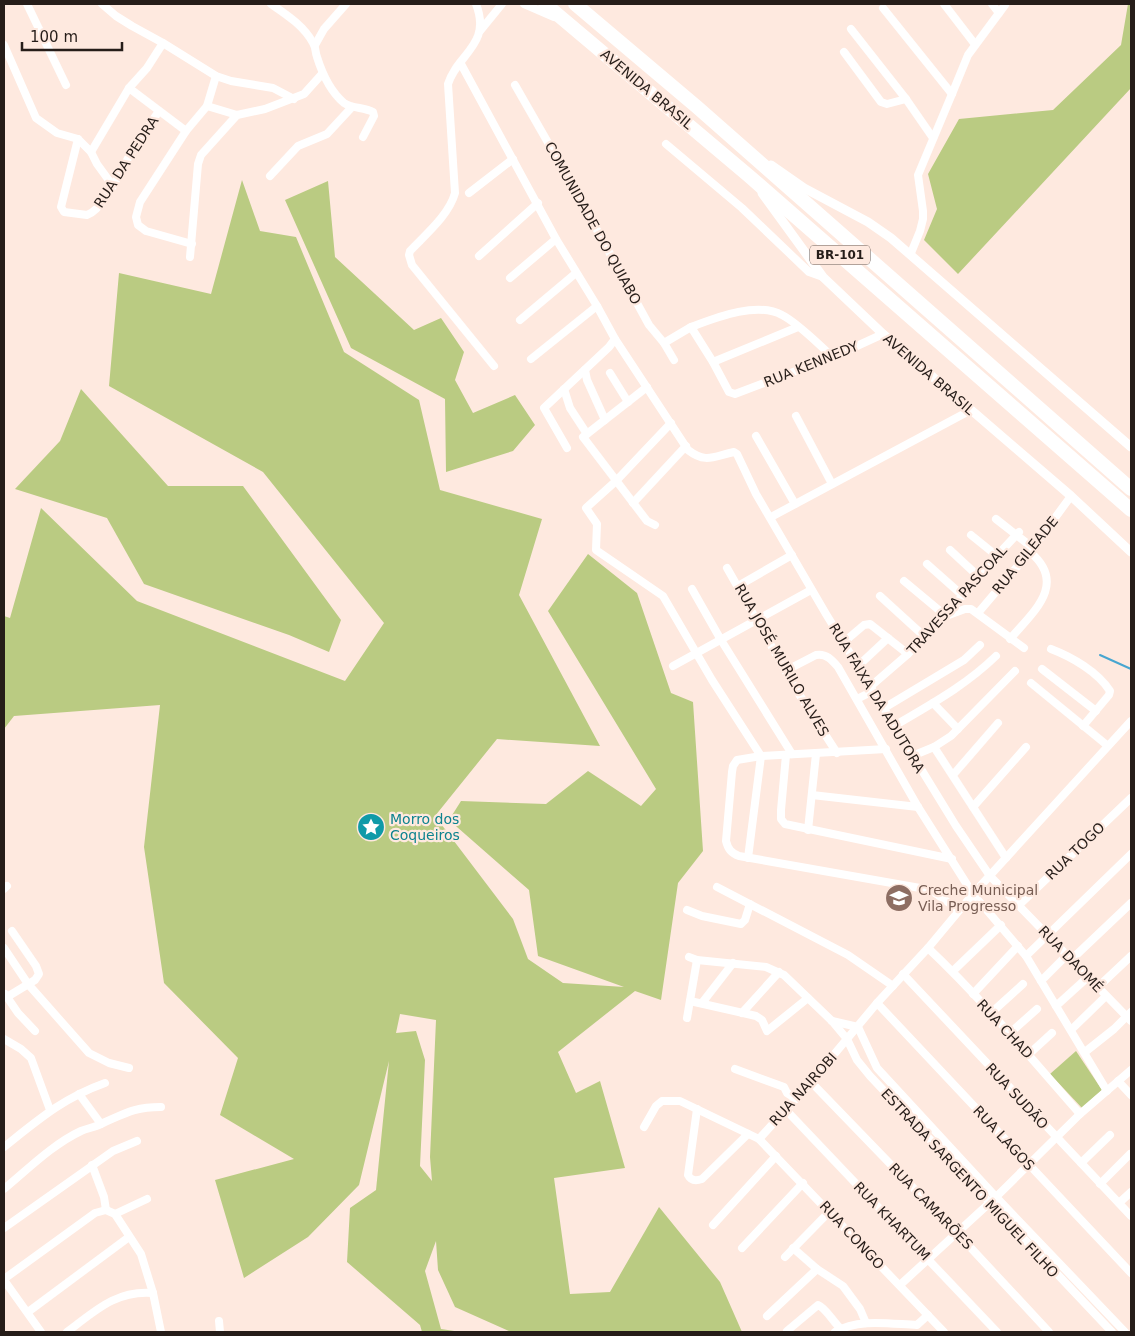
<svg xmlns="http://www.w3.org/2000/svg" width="1135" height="1336" viewBox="0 0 1135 1336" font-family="'DejaVu Sans',sans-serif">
<rect width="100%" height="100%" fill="#fee9df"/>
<!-- green -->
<g fill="#bacb82" fill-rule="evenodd">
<polygon points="1128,4 1131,4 1131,88 958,274 924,240 937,209 928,174 959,119 1053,110 1121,45"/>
<path d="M 242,180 L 260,231 L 296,237 L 344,352 L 419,400 L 440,490 L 542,519 L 519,595 L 600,746 L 497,739 L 435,816 L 513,919 L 528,959 L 563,983 L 624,987 L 538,956 L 529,890 L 449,820 L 461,801 L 546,804 L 588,771 L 641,806 L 656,789 L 548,611 L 588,554 L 637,593 L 671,693 L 693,702 L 703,851 L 678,883 L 661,1000 L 635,991 L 558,1052 L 576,1093 L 600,1081 L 625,1168 L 554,1178 L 570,1294 L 610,1292 L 659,1207 L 720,1282 L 742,1332 L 511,1332 L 455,1307 L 438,1270 L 436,1241 L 425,1271 L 441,1329 L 461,1332 L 422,1332 L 420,1325 L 347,1262 L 350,1208 L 376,1190 L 389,1061 L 359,1185 L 308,1237 L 244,1278 L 215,1180 L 294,1159 L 220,1115 L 238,1058 L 164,983 L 144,847 L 160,705 L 14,716 L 4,729 L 4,616 L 10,618 L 41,508 L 137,601 L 345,681 L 384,623 L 263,472 L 109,386 L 119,273 L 211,294 ZM 400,1014 L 436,1020 L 430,1157 L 432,1181 L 420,1166 L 425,1060 L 416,1031 L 396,1033 Z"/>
<polygon points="328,181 335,257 414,330 441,318 464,352 455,380 473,413 515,395 535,425 513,451 446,472 445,399 351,348 285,200"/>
<polygon points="81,389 168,486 243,486 341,620 329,652 289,635 144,584 107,518 15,489 60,441"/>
<polygon points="1076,1051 1102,1090 1082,1108 1050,1074"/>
</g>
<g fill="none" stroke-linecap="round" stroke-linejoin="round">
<!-- stream -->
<polyline stroke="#48a6d0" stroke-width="2" points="1100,655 1131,669"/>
<!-- minor -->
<g stroke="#fff" stroke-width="8">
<polyline points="27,4 66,85"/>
<polyline points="102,4 116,16 132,26 163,43 216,76 231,81 273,88 294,99"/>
<path d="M 271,4 C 287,15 304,26 313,43 C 316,47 315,52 317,57 C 322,73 331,92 344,103 C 353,109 364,107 373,112 L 374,116 L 363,137"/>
<path d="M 476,4 C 492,45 457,54 448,84 L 455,193 C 449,215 426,234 410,251 L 409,255 L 412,265 L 494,366"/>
<polyline points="524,4 554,17"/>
<polyline points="944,4 974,43"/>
<polyline points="992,4 999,13"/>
<polyline points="883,8 952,94"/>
<polyline points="851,29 906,99 933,138"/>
<polyline points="480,31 502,4"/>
<polyline points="4,45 36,118 57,133 78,139 91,152 97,164 113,186"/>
<polyline points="315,45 324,29 346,4"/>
<polyline points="844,52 881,102 887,104 906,99"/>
<polyline points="461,64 556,239 597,306 615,339 609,347 544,408 567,448"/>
<polyline points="515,85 574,188 649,325 664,343 674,360"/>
<polyline points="129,88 186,131"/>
<polyline points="207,106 237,115 265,109 304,94 322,74"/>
<path d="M 78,139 L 61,207 L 64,212 L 87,215 C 105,209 124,163 135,146 C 142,134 151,123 159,111"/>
<polyline points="666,144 742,208 809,272 823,277"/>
<polyline points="91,152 129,88 147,68 163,43"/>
<polyline points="270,176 298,146 327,134 352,107"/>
<polyline points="469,193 513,159"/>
<polyline points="192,244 146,231 138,225 136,217 140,202 186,131 207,106 216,76"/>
<polyline points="911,253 920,231 923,219 923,211 918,175 952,94 968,55 1005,5"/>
<polyline points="479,256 538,203"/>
<polyline points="190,257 198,164 201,155 237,115"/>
<polyline points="510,278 556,239"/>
<polyline points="520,320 576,273"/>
<path d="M 691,327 C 715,318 757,301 782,315 C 798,323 818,344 833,357"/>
<path d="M 615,339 L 688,450 C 706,464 714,456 734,452 L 737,454 L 756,494 L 826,614 L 956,826 L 990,876 L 1131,1021"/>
<polyline points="664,343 691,327 713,362 729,392 735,394 833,357 883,334"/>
<polyline points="531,359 597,306"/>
<polyline points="713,362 798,327"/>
<polyline points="585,370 587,380 605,420"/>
<polyline points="610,373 628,402"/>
<polyline points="647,387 583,437 647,521 655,525"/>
<polyline points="564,389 570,408 587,434"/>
<polyline points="796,416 832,484"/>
<polyline points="671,423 616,481 586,508 597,524 596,550 663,596 712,680 761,756 748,858"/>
<polyline points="756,436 795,504"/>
<polyline points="633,503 686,446"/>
<polyline points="771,517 971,410"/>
<polyline points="996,519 1033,548"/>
<polyline points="971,535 997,556"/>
<polyline points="950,550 978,576"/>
<polyline points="927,564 962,595"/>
<polyline points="727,568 797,691 837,753"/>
<polyline points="904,581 946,616 965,609 971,609 1024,648"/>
<polyline points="738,586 792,555"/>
<polyline points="692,589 721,640 792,754"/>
<polyline points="880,596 925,637"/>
<polyline points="978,613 1033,548 1071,496"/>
<path d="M 1010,639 C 1033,612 1068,584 1030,552"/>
<polyline points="844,642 864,625 870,624 908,654"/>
<path d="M 1051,649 C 1072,657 1098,672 1110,691 L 1109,695 L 1083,726"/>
<polyline points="673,666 811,590"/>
<polyline points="858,666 888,638"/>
<polyline points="1042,669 1096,711"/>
<path d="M 785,671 L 816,655 C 826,653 832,660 838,667 L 918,807 L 973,894 L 1026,956 L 1107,1091"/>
<polyline points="1031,683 1108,746"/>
<polyline points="871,686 908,654 946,616 978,576 1019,532"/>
<polyline points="857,699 873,691"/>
<polyline points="933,703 958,729"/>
<polyline points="884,708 964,660 980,645"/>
<path d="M 894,726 C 931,704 965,686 996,656"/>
<polyline points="934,747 1006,858"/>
<path d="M 886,749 L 761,756 L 737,760 L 733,766 L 732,772 L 726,841 C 728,849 731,853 739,856 L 920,888 L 932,891 L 959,910"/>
<polyline points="786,755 781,810 781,819 785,824 952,859"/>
<polyline points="912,756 934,747 951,736 1015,671"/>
<polyline points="953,775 998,723"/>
<polyline points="812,795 918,807"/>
<polyline points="973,807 1026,747"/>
<polyline points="808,830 816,754"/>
<polyline points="717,887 848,955 893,986"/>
<polyline points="4,889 7,886"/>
<polyline points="1019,905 1131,798"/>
<polyline points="687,910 702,916 741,924 745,920 750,904"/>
<polyline points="4,948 28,984 89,1053 109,1063 129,1068"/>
<path d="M 928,948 C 982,999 1030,1057 1080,1114"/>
<polyline points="1026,956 1131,854"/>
<polyline points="689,957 697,960 766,967 784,975 832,1021 847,1039 857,1060 870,1076 1112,1332"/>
<polyline points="1072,959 1131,903"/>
<polyline points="953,971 1001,925"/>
<polyline points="903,974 1131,1216"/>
<polyline points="1041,981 1067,955"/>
<polyline points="1098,987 1131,956"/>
<polyline points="5,994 18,1013 35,1031"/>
<polyline points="973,994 1018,946"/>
<polyline points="7,997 35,980 39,974 36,966 12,931"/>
<polyline points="690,1001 756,1016 762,1020 767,1031 808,998"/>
<polyline points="702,1003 733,963"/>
<polyline points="877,1003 1131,1273"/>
<polyline points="1056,1006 1088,977"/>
<polyline points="742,1013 779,972"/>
<polyline points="991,1013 1023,984"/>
<polyline points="687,1018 697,960"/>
<polyline points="832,1021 858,1027 877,1068 996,1197 1125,1332"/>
<polyline points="1071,1030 1106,996"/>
<polyline points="1010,1033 1037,1009"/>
<polyline points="4,1039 21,1049 31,1058 50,1110"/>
<polyline points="1085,1052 1114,1029 1131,1012"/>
<polyline points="1029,1054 1052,1033"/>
<polyline points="735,1069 784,1087 787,1093 795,1098"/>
<polyline points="1118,1081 1131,1095"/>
<polyline points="811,1082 957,1233 1049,1332"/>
<polyline points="79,1094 101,1124"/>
<path d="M 697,1109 L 688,1175 C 691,1181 696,1181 702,1179 L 748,1134"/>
<polyline points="786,1110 997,1332"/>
<polyline points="644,1127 656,1106 662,1101 680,1101 759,1139 944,1332"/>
<polyline points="759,1139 811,1082 877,1003 928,948 973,894 1131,721"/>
<path d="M 4,1147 C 38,1120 63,1098 105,1083"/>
<polyline points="1081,1163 1110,1135"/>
<polyline points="92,1165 104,1197 106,1210"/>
<polyline points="1100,1184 1130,1154"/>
<path d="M 4,1189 C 27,1170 53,1144 81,1131 C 88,1128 96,1127 103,1123 C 126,1113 135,1107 161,1107"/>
<polyline points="1119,1203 1131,1192"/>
<polyline points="115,1214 147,1199"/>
<polyline points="713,1225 776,1156"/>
<polyline points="4,1228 113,1151 137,1141"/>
<polyline points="742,1248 803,1183"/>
<polyline points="793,1248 817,1269 843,1286 860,1309 866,1323"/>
<polyline points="785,1257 830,1211"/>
<polyline points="4,1279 95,1213 106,1210 115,1214 141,1254 153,1293 161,1332"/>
<polyline points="4,1280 41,1332"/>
<polyline points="900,1285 996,1197 1080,1114 1131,1070"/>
<polyline points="28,1312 129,1237"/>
<polyline points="767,1316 817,1269"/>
<polyline points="219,1321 220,1332"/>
<path d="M 787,1331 L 818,1305 C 826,1308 833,1322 841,1329"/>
<path d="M 67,1332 C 95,1311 116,1290 153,1293"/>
<path d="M 835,1332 C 858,1318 891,1324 917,1325 L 928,1315"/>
</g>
<!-- tertiary -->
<g stroke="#fff" stroke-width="9">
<polyline points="771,165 804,188 868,222 891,238 1131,447"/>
<polyline points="762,193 823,277 883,334 1071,496 1131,552"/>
</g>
<!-- motorway -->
<g stroke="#fff" stroke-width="14">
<polyline points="545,4 749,176 1131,510"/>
<polyline points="575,4 697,107 1131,489"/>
</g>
</g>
<!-- icons -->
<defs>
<g id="sight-disc" transform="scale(1.4375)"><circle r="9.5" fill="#0f9aa8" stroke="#fee9df"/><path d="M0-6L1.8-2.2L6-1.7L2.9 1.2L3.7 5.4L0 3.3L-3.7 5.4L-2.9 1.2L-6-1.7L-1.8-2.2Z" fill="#fff"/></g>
<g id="school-disc" transform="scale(1.4375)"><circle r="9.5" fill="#8d6e63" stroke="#fee9df"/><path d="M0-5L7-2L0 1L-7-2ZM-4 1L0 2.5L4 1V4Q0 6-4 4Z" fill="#fff"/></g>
</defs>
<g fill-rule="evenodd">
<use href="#sight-disc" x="371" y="827"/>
<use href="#school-disc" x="899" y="898"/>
</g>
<g text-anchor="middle" stroke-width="4.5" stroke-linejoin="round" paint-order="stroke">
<!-- shield labels -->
<rect fill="#fee9df" stroke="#675a54" stroke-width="1" x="810" y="245.5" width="60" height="19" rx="4"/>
<g font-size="12" font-weight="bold" fill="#261d19">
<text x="840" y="259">BR-101</text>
</g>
<!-- street labels -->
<g font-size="14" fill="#261d19" stroke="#fee9df">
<text transform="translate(647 89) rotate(40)" y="5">AVENIDA BRASIL</text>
<text transform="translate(126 162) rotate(-57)" y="5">RUA DA PEDRA</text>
<text transform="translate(593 223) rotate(61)" y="5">COMUNIDADE DO QUIABO</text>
<text transform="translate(811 364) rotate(-22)" y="5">RUA KENNEDY</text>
<text transform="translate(929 374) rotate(41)" y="5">AVENIDA BRASIL</text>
<text transform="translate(1025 555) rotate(-51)" y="5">RUA GILEADE</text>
<text transform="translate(957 600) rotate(-48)" y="5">TRAVESSA PASCOAL</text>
<text transform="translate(782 660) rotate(60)" y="5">RUA JOSÉ MURILO ALVES</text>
<text transform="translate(877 698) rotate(59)" y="5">RUA FAIXA DA ADUTORA</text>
<text transform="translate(1075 851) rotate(-44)" y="5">RUA TOGO</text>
<text transform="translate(1071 959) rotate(46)" y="5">RUA DAOMÉ</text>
<text transform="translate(1005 1029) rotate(47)" y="5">RUA CHAD</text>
<text transform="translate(803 1089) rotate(-48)" y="5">RUA NAIROBI</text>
<text transform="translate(1017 1096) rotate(47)" y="5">RUA SUDÃO</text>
<text transform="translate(1004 1138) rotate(47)" y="5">RUA LAGOS</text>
<text transform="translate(970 1183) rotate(47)" y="5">ESTRADA SARGENTO MIGUEL FILHO</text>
<text transform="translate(931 1206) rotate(46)" y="5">RUA CAMARÕES</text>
<text transform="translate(892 1221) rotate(46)" y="5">RUA KHARTUM</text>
<text transform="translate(852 1235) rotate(47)" y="5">RUA CONGO</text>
</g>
<!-- culture labels -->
<g font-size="14" fill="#0d838f" stroke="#fee9df" text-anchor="start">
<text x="390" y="824">Morro dos<tspan x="390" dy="16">Coqueiros</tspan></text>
</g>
<!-- education labels -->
<g font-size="14" fill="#785e54" stroke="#fee9df" text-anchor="start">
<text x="918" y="895">Creche Municipal<tspan x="918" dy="16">Vila Progresso</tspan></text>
</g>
</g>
<!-- border -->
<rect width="1135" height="1336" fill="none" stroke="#261d19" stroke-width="10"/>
<!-- scale -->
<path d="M22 42v8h100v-8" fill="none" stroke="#261d19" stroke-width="2.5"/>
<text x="30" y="42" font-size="15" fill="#261d19" stroke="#fee9df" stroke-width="4" paint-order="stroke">100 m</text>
</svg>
